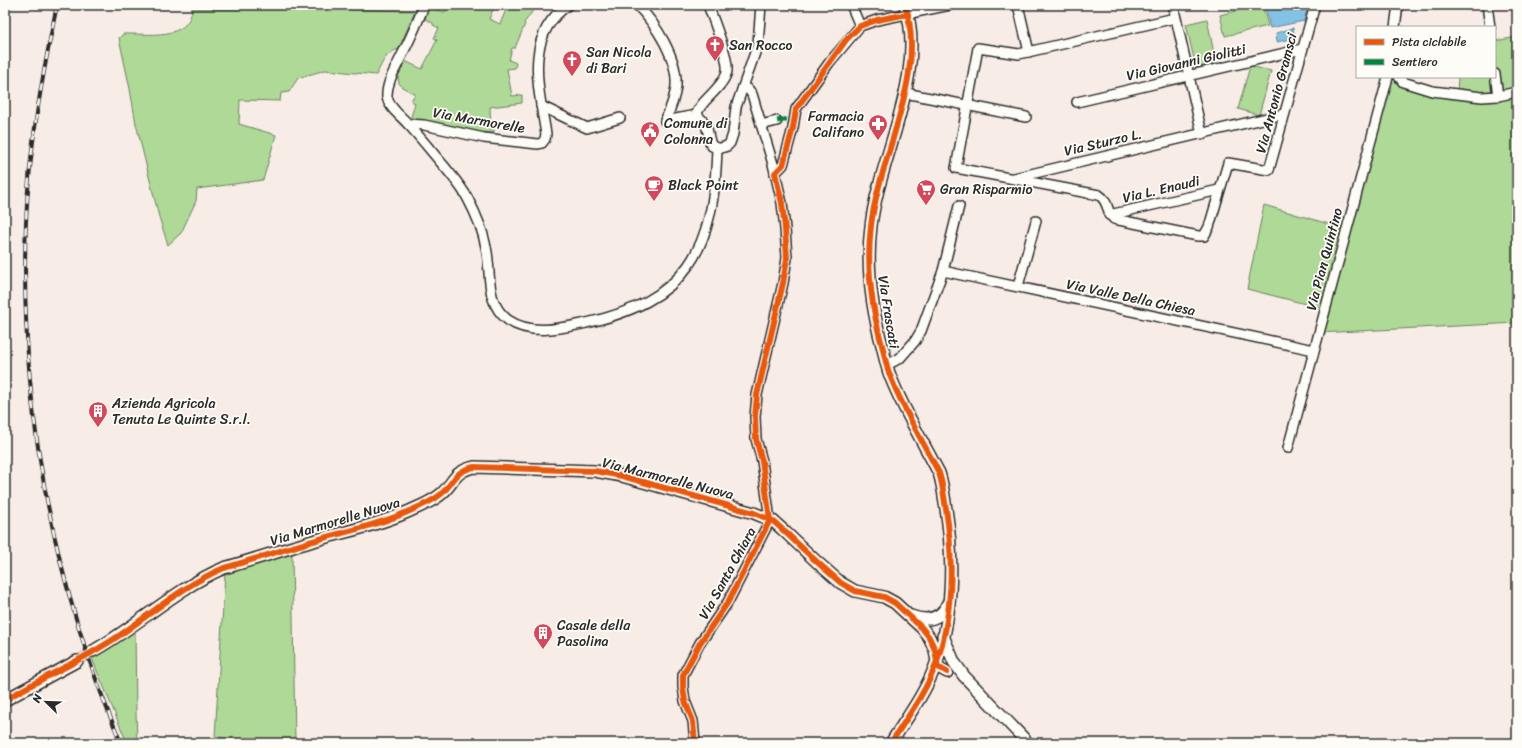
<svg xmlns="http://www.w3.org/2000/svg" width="1522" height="748" viewBox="0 0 1522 748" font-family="Sriracha,sans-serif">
<rect width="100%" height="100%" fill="#f8ece7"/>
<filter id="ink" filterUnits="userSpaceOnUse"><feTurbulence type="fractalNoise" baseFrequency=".025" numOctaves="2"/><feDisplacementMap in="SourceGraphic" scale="8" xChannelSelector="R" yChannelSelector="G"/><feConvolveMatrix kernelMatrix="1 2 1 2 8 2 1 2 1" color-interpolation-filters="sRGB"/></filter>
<g filter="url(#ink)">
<!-- green -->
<g fill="#aed997" stroke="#6c8261">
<polygon points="448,5 495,5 489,19 500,24 508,5 537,5 524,23 525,24 515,48 512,48 509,60 516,63 515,68 507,69 512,96 522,95 522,103 490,107 491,129 494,129 494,133 484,133 447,125 415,120 411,117 415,103 411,101 415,94 402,87 399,83 398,77 405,61 422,69 437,40 434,38 439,28 433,25 433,23 425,19 429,8 445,12"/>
<polygon points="1259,5 1263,5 1268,26 1225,36 1220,15"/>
<path d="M 192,8 L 288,8 L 415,11 L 399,49 C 385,53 383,62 376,75 L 325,70 L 298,78 L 289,92 L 281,93 L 280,101 L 240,100 L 239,124 L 276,135 L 263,180 L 197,189 L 196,201 L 181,233 L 168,245 L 159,217 L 136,124 L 130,89 L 119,38 L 123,34 C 146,33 190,42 192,8 Z"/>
<polygon points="1207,19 1216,63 1196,68 1186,24"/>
<polygon points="1517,37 1517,323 1318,333 1325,309 1247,289 1264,205 1346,229 1388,77 1399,77 1432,97 1457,94 1458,77 1495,77 1495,41"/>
<polygon points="1250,66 1271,71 1259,115 1238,109"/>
<polygon points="292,553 295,743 248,743 215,736 225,573"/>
<polygon points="135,630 136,713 137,739 139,743 127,743 91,656 113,645"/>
</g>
<!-- water -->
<g fill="#83c2e3" stroke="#608699">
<polygon points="1265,5 1308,5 1304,21 1270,28"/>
<polygon points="1293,28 1295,38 1277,42 1276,33"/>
</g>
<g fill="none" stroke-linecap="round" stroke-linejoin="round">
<!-- tertiary-tunnel -->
<polyline stroke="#cfc5c1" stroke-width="11" stroke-dasharray="11 5.5" stroke-linecap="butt" points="77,661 93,651"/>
<!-- minor casing -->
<g stroke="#2b2b2b" stroke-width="12">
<g id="minor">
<path d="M 424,5 C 418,22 410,39 402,55 C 396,68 386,83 387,97 C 389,108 401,116 408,124 C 420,137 432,152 444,166 C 452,176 462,187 468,199 C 476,214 483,231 486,247 C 492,273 484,302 508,320 C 530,335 558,329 582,324 C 687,301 714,252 717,148"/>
<path d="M 637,5 C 656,24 678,59 676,86 C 675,98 670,110 665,121"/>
<polyline points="851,5 860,26"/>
<polyline points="1018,5 1029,52"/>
<polyline points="1173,5 1202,134"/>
<polyline points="1487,5 1490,27"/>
<path d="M 1175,18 L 1019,54 L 978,48 L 956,168 L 1099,195 C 1109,201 1106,212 1114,219 L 1198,236 L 1204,236 L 1209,227 L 1228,163 L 1269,170 L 1315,5"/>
<polyline points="1395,27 1398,5"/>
<polyline points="1495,74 1498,96"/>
<polyline points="1399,77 1403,82 1432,91 1482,97 1498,96 1517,92"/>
<polyline points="905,93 1026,117"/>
<polyline points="1077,102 1302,49"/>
<polyline points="541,106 587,128 620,118"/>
<polyline points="697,115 706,124 710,142 712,146 717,148 721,148 727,146 730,143 733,134 736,107 758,44 761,5"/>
<path d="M 697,115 C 697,103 724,88 727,71 C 729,58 713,19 708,5"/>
<polyline points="665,121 697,115"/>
<path d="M 408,124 L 424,125 L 484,138 L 538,144 L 542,143 L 545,139 L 546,134 C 539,89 523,36 568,5"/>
<polyline points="761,125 777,121"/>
<polyline points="775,173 783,165 793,128 796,109 829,63 860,26 877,20 950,5"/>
<polyline points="1014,178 1284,114"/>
<polyline points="1109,215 1219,190"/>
<polyline points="943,271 1314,350"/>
<polyline points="1018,286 1036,221"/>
<polyline points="887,365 900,358 915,341 921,331 943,271 959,206"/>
<polyline points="1288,448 1388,77"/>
<polyline points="695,743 693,721 685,701 683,687 683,675 700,643 728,602 770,520 762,461 756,439 755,417 757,395 783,283 787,258 785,229 782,203 773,164 752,94 748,89 743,87"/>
</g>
</g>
<!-- tertiary casing -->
<g stroke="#2b2b2b" stroke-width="14">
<g id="tertiary">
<path d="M 911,616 C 927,622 941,620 948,603"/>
<polyline points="943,636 954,662 964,676 1028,743"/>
<path d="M 93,651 C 138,626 176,588 224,568 C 256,559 288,548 320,539 C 348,531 378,525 405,513 C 416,508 430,503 440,495 C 455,483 452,472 474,467 L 595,471 L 622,476 L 754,513 L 773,521 L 782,529 L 817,562 L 841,583 L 855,591 L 884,597 L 895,603 L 922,628 L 929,637 L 935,650 L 938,667 L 947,672"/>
<polyline points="5,700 77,661"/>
<path d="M 891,743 C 906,719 924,695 934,669 C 953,621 954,560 946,509 C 944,497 943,485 939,473 C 923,442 904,411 891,378 C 887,369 885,359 883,349 C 872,310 866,267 871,226 C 879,157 928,73 905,5"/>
</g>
</g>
<!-- minor -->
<use href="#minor" stroke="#fdfcf7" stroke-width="9"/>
<!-- tertiary -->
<use href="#tertiary" stroke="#fdfcf7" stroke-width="11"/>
<!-- rail casing -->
<g stroke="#2b2b2b" stroke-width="4">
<path id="rail" d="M 57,5 C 42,77 29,149 26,222 C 19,400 51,579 121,743"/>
</g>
<!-- rail -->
<use href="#rail" stroke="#fdfcf7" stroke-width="2.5" stroke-dasharray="8" stroke-linecap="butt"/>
<!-- quiet -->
<polyline stroke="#00873e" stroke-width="5" stroke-dasharray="10 5" stroke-linecap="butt" points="777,121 795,118"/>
<!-- cycleway casing -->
<g stroke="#fdfcf7" stroke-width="8">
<g id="cycleway">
<path d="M 5,700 C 41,678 79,662 114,639 C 150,615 183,585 224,568 C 256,559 288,548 320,539 C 348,531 378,525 405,513 C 416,508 430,503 440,495 C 455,483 452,472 474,467 L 595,471 L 622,476 L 754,513 L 773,521 L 782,529 L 817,562 L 841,583 L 855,591 L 884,597 L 895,603 L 922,628 L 929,637 L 935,650 L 938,667 L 947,672"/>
<polyline points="695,743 693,721 685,701 683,687 683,675 700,643 728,602 770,520 762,461 756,439 755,417 757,395 783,283 787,258 785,229 782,203 775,173 783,165 793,128 796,109 846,40 860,26 877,20 908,14"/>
<path d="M 891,743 C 906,719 924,695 934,669 C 953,621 954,560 946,509 C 944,497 943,485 939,473 C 923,442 904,411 891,378 C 887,369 885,359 883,349 C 872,310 866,267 871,226 C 879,157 928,73 905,5"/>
</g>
</g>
<!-- cycleway -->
<use href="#cycleway" stroke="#e8590c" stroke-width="6"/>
</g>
</g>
<!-- icons -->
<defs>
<g id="church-pin" transform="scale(1)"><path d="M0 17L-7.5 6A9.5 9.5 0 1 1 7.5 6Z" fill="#d1495b" stroke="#fdfcf7"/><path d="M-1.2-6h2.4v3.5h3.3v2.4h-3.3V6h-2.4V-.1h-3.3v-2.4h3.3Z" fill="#fff"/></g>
<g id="pharmacy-pin" transform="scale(1)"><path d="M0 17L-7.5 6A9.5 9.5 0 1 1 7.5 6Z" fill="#d1495b" stroke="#fdfcf7"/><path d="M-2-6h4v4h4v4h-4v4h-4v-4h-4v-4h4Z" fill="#fff"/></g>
<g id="civic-pin" transform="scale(1)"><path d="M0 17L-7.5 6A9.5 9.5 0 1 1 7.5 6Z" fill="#d1495b" stroke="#fdfcf7"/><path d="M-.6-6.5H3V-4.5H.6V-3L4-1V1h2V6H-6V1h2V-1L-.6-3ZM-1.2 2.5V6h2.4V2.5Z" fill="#fff"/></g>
<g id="cafe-pin" transform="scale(1)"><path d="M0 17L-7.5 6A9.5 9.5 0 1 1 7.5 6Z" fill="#d1495b" stroke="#fdfcf7"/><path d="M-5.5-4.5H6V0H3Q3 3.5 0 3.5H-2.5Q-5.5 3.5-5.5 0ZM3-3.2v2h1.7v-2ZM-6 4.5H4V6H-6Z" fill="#fff"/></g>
<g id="supermarket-pin" transform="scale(1)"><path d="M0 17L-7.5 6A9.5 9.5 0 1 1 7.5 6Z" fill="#d1495b" stroke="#fdfcf7"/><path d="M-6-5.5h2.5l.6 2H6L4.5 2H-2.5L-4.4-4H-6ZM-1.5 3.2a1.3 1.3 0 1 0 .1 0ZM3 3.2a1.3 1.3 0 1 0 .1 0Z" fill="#fff"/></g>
<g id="building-pin" transform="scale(1)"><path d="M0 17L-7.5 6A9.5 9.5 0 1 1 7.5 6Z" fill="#d1495b" stroke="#fdfcf7"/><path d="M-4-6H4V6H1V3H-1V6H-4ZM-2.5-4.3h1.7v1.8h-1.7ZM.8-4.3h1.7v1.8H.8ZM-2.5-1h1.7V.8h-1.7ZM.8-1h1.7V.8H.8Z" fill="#fff"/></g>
</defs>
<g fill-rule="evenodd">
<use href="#church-pin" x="715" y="45"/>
<use href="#church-pin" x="572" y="60"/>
<use href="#pharmacy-pin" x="878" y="124"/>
<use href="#civic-pin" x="650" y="131"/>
<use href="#cafe-pin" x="654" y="185"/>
<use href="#supermarket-pin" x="926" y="189"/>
<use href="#building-pin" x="98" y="411"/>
<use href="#building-pin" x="543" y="633"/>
</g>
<g text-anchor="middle" stroke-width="3.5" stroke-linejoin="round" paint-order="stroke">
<!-- poi labels -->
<g font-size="14" fill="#2b2b2b" stroke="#fdfcf7" text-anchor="start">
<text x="729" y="50">San Rocco</text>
<text x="586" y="57">San Nicola<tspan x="586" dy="16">di Bari</tspan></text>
<text x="864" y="121" text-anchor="end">Farmacia<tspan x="864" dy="16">Califano</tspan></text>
<text x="664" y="128">Comune di<tspan x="664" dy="16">Colonna</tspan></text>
<text x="668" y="190">Black Point</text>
<text x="940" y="194">Gran Risparmio</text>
<text x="112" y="408">Azienda Agricola<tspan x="112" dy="16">Tenuta Le Quinte S.r.l.</tspan></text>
<text x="557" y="630">Casale della<tspan x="557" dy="16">Pasolina</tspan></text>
</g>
<!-- street labels -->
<g font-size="14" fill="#2b2b2b" stroke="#fdfcf7">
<text transform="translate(1186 62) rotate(-13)" y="5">Via Giovanni Giolitti</text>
<text transform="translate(1276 93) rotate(-75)" y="5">Via Antonio Gramsci</text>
<text transform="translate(479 120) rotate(10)" y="5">Via Marmorelle</text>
<text transform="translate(1103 142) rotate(-13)" y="5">Via Sturzo L.</text>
<text transform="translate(1161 189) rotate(-13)" y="5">Via L. Enaudi</text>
<text transform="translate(1324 259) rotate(-75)" y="5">Via Pian Quintino</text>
<text transform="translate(1131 297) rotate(12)" y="5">Via Valle Della Chiesa</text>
<text transform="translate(889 312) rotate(81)" y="5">Via Frascati</text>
<text transform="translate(668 478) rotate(14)" y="5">Via Marmorelle Nuova</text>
<text transform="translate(335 521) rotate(-17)" y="5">Via Marmorelle Nuova</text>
<text transform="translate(727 573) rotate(-61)" y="5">Via Santa Chiara</text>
</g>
</g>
<!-- margin -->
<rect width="1522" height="748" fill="none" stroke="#fdfcf7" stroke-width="20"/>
<rect x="10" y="10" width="1502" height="728" fill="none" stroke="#2b2b2b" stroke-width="1.5" filter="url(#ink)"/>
<!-- legend -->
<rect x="1356" y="26" width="140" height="52" fill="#fdfcf7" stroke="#a9a8a5"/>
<rect x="1364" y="39" width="20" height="6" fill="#e8590c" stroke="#a9a8a5"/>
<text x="1392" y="46" font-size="12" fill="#2b2b2b">Pista ciclabile</text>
<rect x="1364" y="59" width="20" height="6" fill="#00873e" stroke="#a9a8a5"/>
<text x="1392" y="66" font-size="12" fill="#2b2b2b">Sentiero</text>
<!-- north arrow -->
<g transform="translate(46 702) rotate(293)" stroke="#fdfcf7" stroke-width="3" paint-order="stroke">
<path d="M0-3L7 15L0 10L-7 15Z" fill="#2b2b2b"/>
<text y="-6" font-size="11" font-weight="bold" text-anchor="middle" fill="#2b2b2b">N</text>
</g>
</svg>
